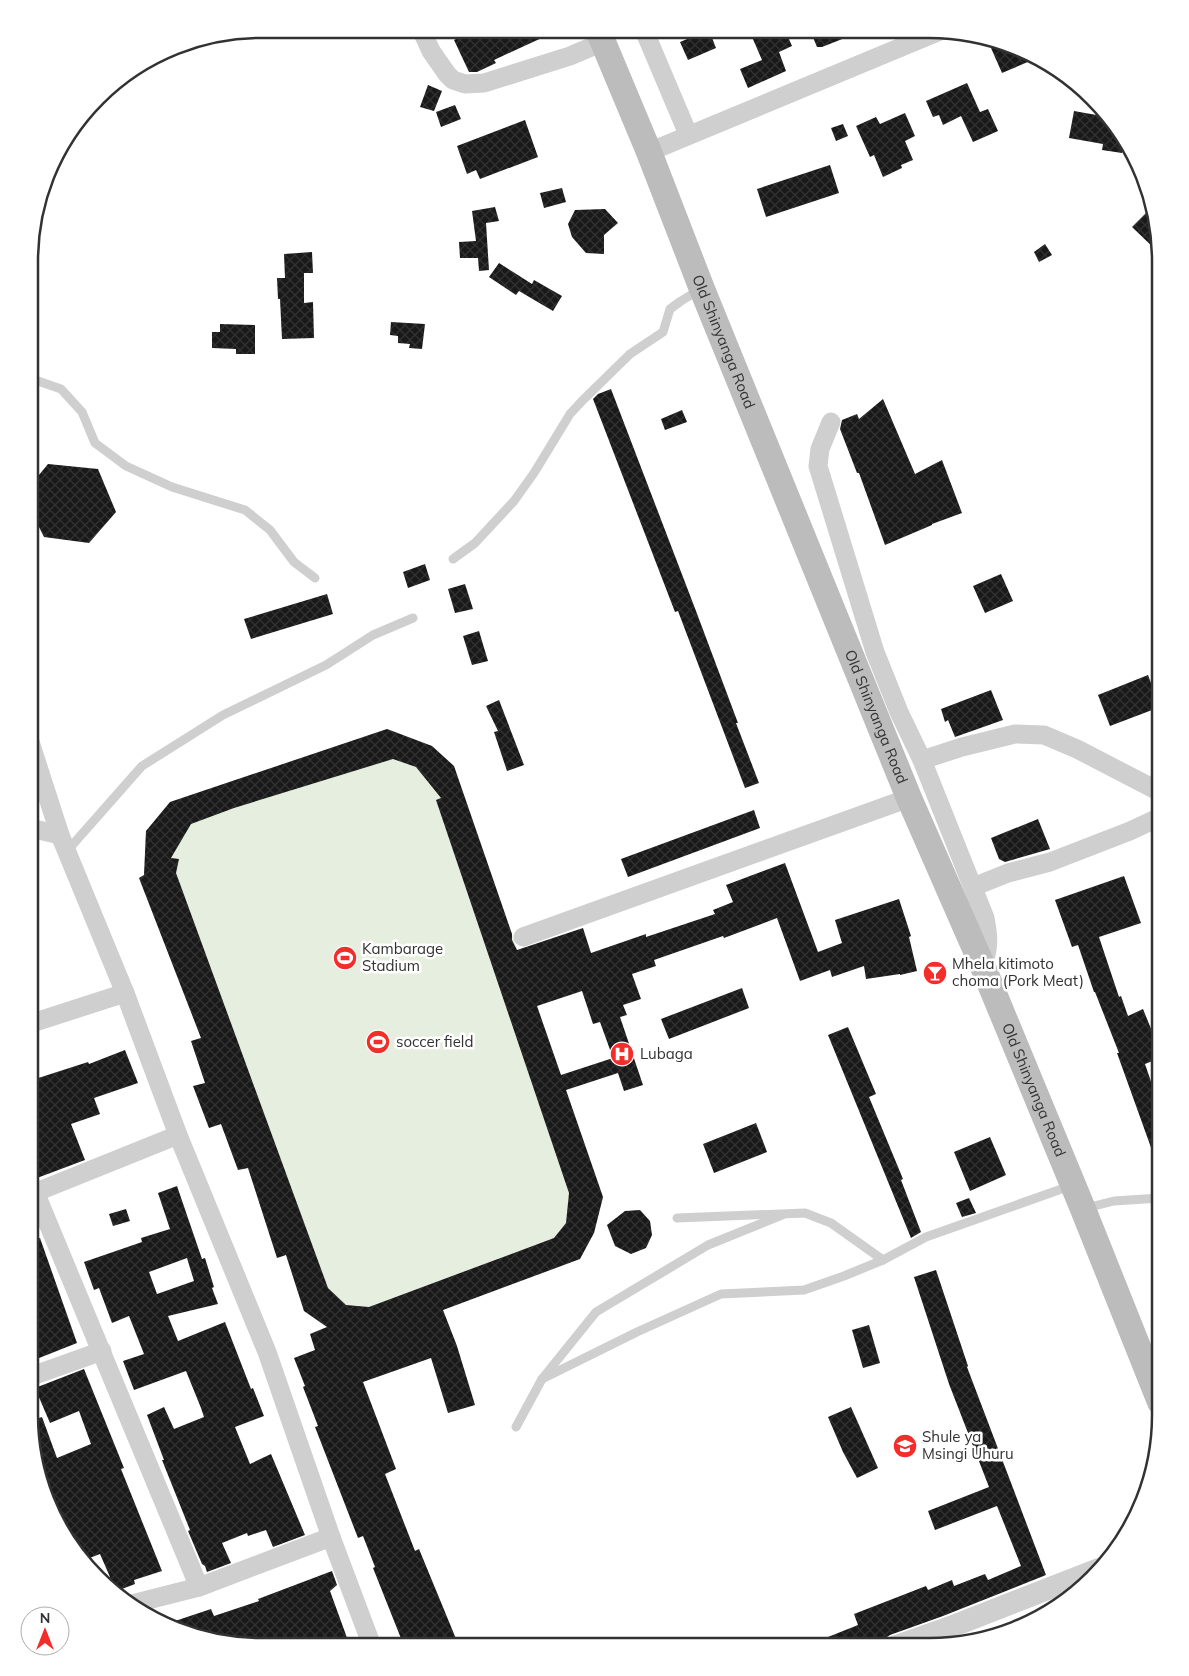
<svg xmlns="http://www.w3.org/2000/svg" width="1189" height="1676" viewBox="0 0 1189 1676" font-family="Mulish,sans-serif">
<defs>
<pattern id="building-cross-hatch" width="8" height="8" patternUnits="userSpaceOnUse" patternTransform="scale(1.25)"><rect width="8" height="8" fill="#191919"/><path d="M0 0l8 8M0 8l8-8" fill="none" stroke="#323232"/></pattern>
</defs>
<rect width="100%" height="100%" fill="#fff"/>
<!-- garden -->
<polygon fill="#e6efdf" points="387,729 432,746 454,766 603,1197 594,1233 331,1330 304,1311 286,1255 277,1258 248,1168 238,1170 221,1124 209,1128 193,1086 205,1083 191,1041 201,1038 139,878 144,875 146,831 170,802"/>
<!-- building -->
<g fill="url(#building-cross-hatch)" fill-rule="evenodd">
<polygon points="476,29 479,29 559,30 494,60 496,63 477,72 469,72 454,40"/>
<polygon points="709,30 716,48 688,60 680,42"/>
<polygon points="749,30 785,30 792,46 779,52 786,71 748,88 740,69 762,60"/>
<polygon points="810,30 860,30 860,32 822,47 817,47"/>
<polygon points="1002,42 1018,46 1037,58 1002,73 991,48"/>
<polygon points="967,83 980,112 988,109 998,131 973,142 961,116 943,125 939,115 933,117 926,101"/>
<polygon points="428,85 442,91 434,111 420,107"/>
<polygon points="455,105 461,119 441,127 436,112"/>
<polygon points="1074,111 1102,116 1124,142 1122,153 1102,150 1103,144 1069,138"/>
<polygon points="905,113 915,136 905,141 913,160 901,165 902,168 883,177 874,155 870,157 856,126 876,117 880,124"/>
<polygon points="525,120 538,157 480,179 476,170 467,174 457,146"/>
<polygon points="843,124 848,136 836,141 831,128"/>
<polygon points="830,165 839,193 766,217 757,189"/>
<polygon points="562,188 566,202 544,208 540,193"/>
<polygon points="495,207 499,221 486,223 489,270 479,271 478,258 460,258 459,242 476,241 472,211"/>
<polygon points="605,209 618,223 604,235 604,254 586,253 572,237 568,224 575,210"/>
<polygon points="1149,210 1152,227 1158,252 1132,227"/>
<polygon points="1045,244 1052,255 1039,262 1034,252"/>
<polygon points="312,252 313,273 304,273 304,303 313,302 314,338 282,339 280,299 278,299 277,278 285,278 284,254"/>
<polygon points="499,263 532,284 534,280 562,296 553,311 519,291 516,295 489,277"/>
<polygon points="391,322 425,324 422,349 409,348 410,344 398,343 398,336 390,335"/>
<polygon points="220,324 255,325 255,354 236,354 236,349 212,348 212,332 220,332"/>
<polygon points="611,389 696,611 738,723 736,723 759,783 745,788 678,611 675,612 593,399 598,394"/>
<polygon points="883,399 915,474 942,460 962,513 932,524 932,525 885,545 859,473 857,473 840,429 842,420 857,414 859,419"/>
<polygon points="682,410 687,422 665,430 661,419"/>
<polygon points="48,464 98,469 116,512 89,543 44,537 30,509 30,486"/>
<polygon points="425,564 430,580 408,588 403,572"/>
<polygon points="1001,574 1013,601 985,613 973,586"/>
<polygon points="465,584 473,609 455,613 448,589"/>
<polygon points="327,594 333,614 251,639 244,619"/>
<polygon points="479,631 488,661 472,665 463,636"/>
<polygon points="1148,675 1160,707 1110,726 1098,695"/>
<polygon points="991,690 1003,720 955,737 948,720 945,722 941,709"/>
<polygon points="499,700 524,765 507,771 494,732 498,731 486,706"/>
<path d="M 387,729 L 432,746 L 454,766 L 512,934 L 512,940 L 517,950 L 583,928 L 591,953 L 646,934 L 646,937 L 715,914 L 713,910 L 733,902 L 726,885 L 785,863 L 818,952 L 842,943 L 835,920 L 899,899 L 911,936 L 909,937 L 917,971 L 900,975 L 900,974 L 866,979 L 864,966 L 832,977 L 830,970 L 800,981 L 777,918 L 724,938 L 723,936 L 654,960 L 656,966 L 632,974 L 641,999 L 623,1005 L 627,1015 L 620,1017 L 643,1085 L 624,1091 L 618,1073 L 566,1090 L 603,1197 L 594,1233 L 580,1259 L 443,1310 L 457,1346 L 475,1405 L 448,1413 L 431,1358 L 363,1382 L 396,1469 L 385,1474 L 415,1551 L 419,1549 L 459,1646 L 404,1646 L 373,1568 L 375,1567 L 363,1536 L 358,1538 L 315,1427 L 318,1426 L 303,1387 L 305,1386 L 294,1358 L 315,1350 L 310,1334 L 327,1327 L 304,1311 L 286,1255 L 277,1258 L 248,1168 L 238,1170 L 221,1124 L 209,1128 L 193,1086 L 205,1083 L 191,1041 L 201,1038 L 139,878 L 144,875 L 146,831 L 170,802 ZM 393,759 L 416,767 L 441,798 L 436,800 L 569,1193 L 566,1223 L 554,1238 L 369,1307 L 346,1305 L 328,1288 L 176,873 L 179,859 L 171,858 L 191,824 L 234,808 ZM 582,991 L 593,1024 L 600,1022 L 613,1058 L 561,1075 L 537,1006 Z"/>
<polygon points="754,810 760,828 628,877 621,859"/>
<polygon points="1038,819 1050,849 1005,862 999,859 991,838"/>
<polygon points="1124,876 1141,923 1099,937 1119,997 1121,996 1128,1016 1143,1009 1160,1051 1160,1058 1145,1064 1160,1108 1160,1166 1158,1167 1117,1053 1119,1053 1095,992 1094,992 1078,945 1072,947 1055,900"/>
<polygon points="742,988 749,1008 669,1039 661,1019"/>
<polygon points="848,1027 876,1094 869,1097 903,1179 901,1180 921,1232 911,1238 828,1035"/>
<polygon points="125,1050 138,1083 94,1098 100,1114 71,1124 85,1160 29,1181 29,1122 38,1119 29,1094 29,1081 88,1062 89,1064"/>
<polygon points="756,1123 767,1152 714,1173 703,1144"/>
<polygon points="990,1137 1006,1175 970,1191 954,1152"/>
<path d="M 177,1186 L 202,1259 L 205,1258 L 214,1287 L 212,1288 L 218,1304 L 168,1316 L 178,1341 L 225,1322 L 251,1389 L 253,1388 L 264,1416 L 235,1427 L 250,1464 L 271,1454 L 305,1535 L 273,1547 L 266,1530 L 248,1536 L 247,1533 L 222,1543 L 231,1563 L 207,1572 L 205,1566 L 202,1564 L 188,1531 L 190,1530 L 162,1460 L 164,1460 L 147,1415 L 164,1407 L 174,1429 L 204,1417 L 201,1408 L 186,1371 L 134,1390 L 123,1361 L 144,1354 L 129,1316 L 112,1323 L 99,1288 L 94,1290 L 84,1262 L 142,1242 L 141,1238 L 170,1229 L 158,1193 ZM 187,1258 L 194,1281 L 157,1294 L 149,1272 Z"/>
<polygon points="969,1198 976,1213 962,1217 956,1203"/>
<polygon points="126,1209 130,1221 113,1226 109,1214"/>
<polygon points="640,1210 650,1221 652,1235 646,1248 631,1254 615,1246 607,1225 625,1211"/>
<polygon points="40,1238 77,1343 29,1362 29,1242"/>
<polygon points="936,1270 968,1366 967,1367 1046,1575 943,1616 890,1635 884,1639 881,1645 876,1647 803,1647 858,1625 854,1614 926,1586 928,1590 952,1580 954,1586 985,1574 988,1580 1021,1566 997,1506 935,1530 928,1511 989,1487 949,1384 914,1277"/>
<polygon points="869,1325 880,1363 863,1368 852,1330"/>
<polygon points="84,1369 124,1468 121,1469 162,1571 134,1580 135,1584 114,1592 103,1580 110,1577 100,1554 87,1559 53,1518 30,1421 42,1417 57,1458 91,1444 79,1411 50,1423 35,1388"/>
<polygon points="851,1407 878,1468 857,1478 843,1452 828,1417"/>
<polygon points="332,1571 337,1585 330,1591 350,1646 238,1645 235,1635 216,1641 172,1630 163,1625 211,1609 214,1616 259,1601 258,1599"/>
</g>
<g fill="none" stroke-linecap="round" stroke-linejoin="round">
<!-- service -->
<g stroke="#cfcfcf" stroke-width="9">
<polyline points="31,383 38,381 61,389 82,412 95,443 126,466 172,487 245,510 270,530 294,562 315,578"/>
<polyline points="453,559 475,543 514,501 534,473 570,414 582,401 630,354 663,332 670,309 681,301 699,290"/>
<polyline points="67,851 142,766 223,715 326,665 373,635 413,618"/>
<polyline points="1086,1208 1114,1201 1160,1198"/>
<polyline points="677,1218 805,1213 831,1223 883,1260"/>
<polyline points="542,1379 637,1332 721,1294 804,1290 844,1276 883,1260 926,1237 1070,1186"/>
<polyline points="516,1427 542,1379 596,1312 708,1245 782,1215"/>
</g>
<!-- minor -->
<g stroke="#cfcfcf" stroke-width="19">
<polyline points="421,29 431,51 447,74 453,80 465,84 484,83 570,56 603,42"/>
<polyline points="644,30 688,134"/>
<polyline points="649,152 940,31"/>
<path d="M 831,422 L 820,449 L 818,466 L 875,652 L 899,712 L 922,760 L 985,918 C 989,939 989,946 983,967"/>
<polyline points="30,742 60,835 125,993 178,1135 267,1352 331,1537 372,1646"/>
<polyline points="922,760 962,747 1015,734 1044,735 1077,749 1160,792"/>
<polyline points="30,828 60,835"/>
<polyline points="973,887 1008,873 1050,862 1130,831 1160,817"/>
<polyline points="523,937 909,798"/>
<polyline points="29,1024 125,993"/>
<polyline points="35,1192 199,1587"/>
<polyline points="29,1195 178,1135"/>
<polyline points="29,1377 102,1351"/>
<polyline points="128,1605 199,1587 331,1537"/>
</g>
<!-- tertiary -->
<polyline stroke="#cfcfcf" stroke-width="22" points="894,1647 948,1628 1099,1569"/>
<!-- secondary -->
<path stroke="#bcbcbc" stroke-width="26" id="s1" d="M 598,30 L 649,152 L 702,289 L 909,798 L 983,967 L 1083,1209 L 1160,1402"/>
</g>
<!-- icons -->
<defs>
<g id="stadium-disc" transform="scale(1.25)"><circle r="9.5" fill="#f32d29" stroke="#fff"/><path d="M0-5a6.5 5 0 1 0 0 10a6.5 5 0 1 0 0-10ZM-3.5-1.8h7v3.6h-7Z" fill="#fff"/></g>
<g id="bar-disc" transform="scale(1.25)"><circle r="9.5" fill="#f32d29" stroke="#fff"/><path d="M-6-5H6L.8 .8V4.5H3.5V6h-7V4.5H-.8V.8Z" fill="#fff"/></g>
<g id="hospital-disc" transform="scale(1.25)"><circle r="9.5" fill="#f32d29" stroke="#fff"/><path d="M-5-5h3v3.5h4V-5h3V5h-3V1.5h-4V5h-3Z" fill="#fff"/></g>
<g id="school-disc" transform="scale(1.25)"><circle r="9.5" fill="#f32d29" stroke="#fff"/><path d="M0-5L7-2L0 1L-7-2ZM-4 1L0 2.5L4 1V4Q0 6-4 4Z" fill="#fff"/></g>
</defs>
<g fill-rule="evenodd">
<use href="#stadium-disc" x="345" y="958"/>
<use href="#bar-disc" x="935" y="973"/>
<use href="#stadium-disc" x="378" y="1042"/>
<use href="#hospital-disc" x="622" y="1054"/>
<use href="#school-disc" x="905" y="1446"/>
</g>
<g text-anchor="middle" stroke-width="5" stroke-linejoin="round" paint-order="stroke">
<!-- street labels -->
<g font-size="15" fill="#323232" stroke="#fff">
<text dy="5" stroke="none"><textPath href="#s1" startOffset="336">Old Shinyanga Road</textPath></text>
<text dy="5" stroke="none"><textPath href="#s1" startOffset="741">Old Shinyanga Road</textPath></text>
<text dy="5" stroke="none"><textPath href="#s1" startOffset="1146">Old Shinyanga Road</textPath></text>
</g>
<!-- poi labels -->
<g font-size="15" fill="#323232" stroke="#fff" text-anchor="start">
<text x="362" y="954">Kambarage<tspan x="362" dy="17">Stadium</tspan></text>
<text x="952" y="969">Mhela kitimoto<tspan x="952" dy="17">choma (Pork Meat)</tspan></text>
<text x="396" y="1047">soccer field</text>
<text x="640" y="1059">Lubaga</text>
<text x="922" y="1442">Shule ya<tspan x="922" dy="17">Msingi Uhuru</tspan></text>
</g>
</g>
<!-- crop -->
<path d="M0 0H1189V1676H0ZM261 38H929A223 223 0 0 1 1152 261V1415A223 223 0 0 1 929 1638H261A223 223 0 0 1 38 1415V261A223 223 0 0 1 261 38Z" fill="#fff" fill-rule="evenodd"/>
<path fill="none" stroke="#323232" stroke-width="2.5" d="M261 38H929A223 223 0 0 1 1152 261V1415A223 223 0 0 1 929 1638H261A223 223 0 0 1 38 1415V261A223 223 0 0 1 261 38Z"/>
<!-- north arrow -->
<g transform="translate(45 1631)"><circle r="24" fill="#ffffff" stroke="#adadad"/>
<path d="M0-4L9 19L0 12L-9 19Z" fill="#f32d29"/>
<text y="-8" font-size="14" font-weight="bold" text-anchor="middle" fill="#323232">N</text>
</g>
</svg>
